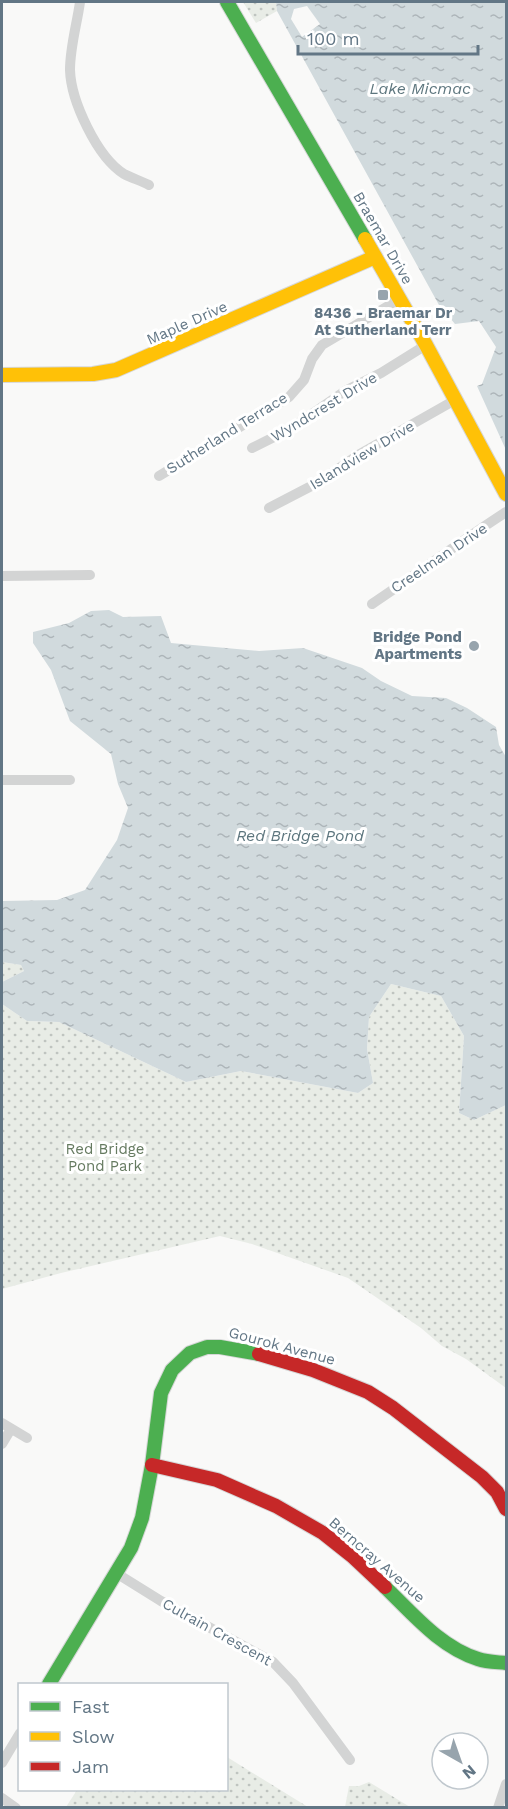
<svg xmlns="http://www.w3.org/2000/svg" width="508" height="1809" viewBox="0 0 508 1809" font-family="'Work Sans',sans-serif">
<defs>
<pattern id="grass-dots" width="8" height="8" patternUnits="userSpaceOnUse" patternTransform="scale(1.5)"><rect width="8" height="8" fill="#e8ece6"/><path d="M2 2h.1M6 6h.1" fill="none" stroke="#bfc4c0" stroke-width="1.8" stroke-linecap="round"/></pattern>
<pattern id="water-ripples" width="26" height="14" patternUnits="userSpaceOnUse" patternTransform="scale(1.5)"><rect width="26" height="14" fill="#d1dadd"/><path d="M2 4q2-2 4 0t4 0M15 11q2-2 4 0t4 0" fill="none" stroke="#adb5b9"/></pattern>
</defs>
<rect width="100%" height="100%" fill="#f9f9f8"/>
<!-- grass -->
<g fill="url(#grass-dots)">
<polygon points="243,2 276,2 277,11 256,23"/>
<polygon points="2,962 21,965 24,971 2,982"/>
<polygon points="391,984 441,996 464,1036 459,1113 474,1120 506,1105 506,1388 466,1359 442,1346 421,1328 348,1278 252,1244 220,1236 61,1273 2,1289 2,1004 27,1021 59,1022 186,1082 241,1071 358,1093 373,1083 367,1049 369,1017"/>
<polygon points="227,1757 308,1807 66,1807 77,1790 226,1790"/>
<polygon points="369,1782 410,1807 345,1807 349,1786 359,1786"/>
</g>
<!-- water -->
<g fill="url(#water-ripples)">
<polygon points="276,2 506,2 506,450 477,386 482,384 496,347 479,321 455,324 439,305 277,11"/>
<polygon points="109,610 123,617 161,616 171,643 259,651 303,648 362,668 381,681 412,696 446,698 467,708 496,727 499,745 506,757 506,1105 474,1120 459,1113 464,1036 441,996 391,984 369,1017 367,1049 373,1083 358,1093 241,1071 186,1082 59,1022 27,1021 2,1004 2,982 24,971 21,965 2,962 2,901 57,900 85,890 117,840 128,808 118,784 111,754 70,721 51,670 33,643 33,632 69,623 91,611"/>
</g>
<!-- pier -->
<polygon fill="#f9f9f8" points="307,6 320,24 302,37 291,19 294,9"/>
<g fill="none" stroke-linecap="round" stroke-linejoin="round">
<!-- fast casing -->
<g stroke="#d6d7d7" stroke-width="16">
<g id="fast">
<polyline points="227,2 365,239"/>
<path d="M 385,1587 C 413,1614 440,1647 478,1659 C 487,1662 497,1662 506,1663"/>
<polyline points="49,1684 131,1548 142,1518 152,1465 161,1393 172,1370 190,1353 207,1347 220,1347 259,1354"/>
</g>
</g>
<!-- slow casing -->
<g stroke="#d6d7d7" stroke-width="16">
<g id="slow">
<polyline points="365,239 426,345 506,494"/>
<polyline points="2,375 93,374 116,370 375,257"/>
</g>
</g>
<!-- jam casing -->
<g stroke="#d6d7d7" stroke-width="16">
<g id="jam">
<polyline points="259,1354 313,1370 368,1392 393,1408 482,1477 497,1492 506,1509"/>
<polyline points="152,1465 217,1480 276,1506 323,1533 352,1556 385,1587"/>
</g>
</g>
<!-- street -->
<g stroke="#d3d4d4" stroke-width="10">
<path d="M 80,2 C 77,24 70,47 70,70 C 71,101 97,157 124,174 C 132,178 141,181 149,185"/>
<polyline points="252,448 290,429 345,391 381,373 426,345"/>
<polyline points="159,476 289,397 304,380 312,359 322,345 400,299"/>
<polyline points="269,508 319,482 358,455 455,400"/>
<polyline points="2,576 90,575"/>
<path d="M 372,604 C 417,574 461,541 506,512"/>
<polyline points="2,780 70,780"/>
<polyline points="2,1423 27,1438"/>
<polyline points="2,1444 11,1429"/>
<polyline points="116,1573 161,1601 273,1662 293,1683 350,1760"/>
<polyline points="2,1763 20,1733"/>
<polyline points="2,1798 16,1808"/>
<polyline points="498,1808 506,1784"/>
</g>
<!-- fast -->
<use href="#fast" stroke="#4caf50" stroke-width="14"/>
<!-- slow -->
<use href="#slow" stroke="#ffc107" stroke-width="14"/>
<!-- jam -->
<use href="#jam" stroke="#c62828" stroke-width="14"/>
</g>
<!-- markers -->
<g fill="#97a4ad" stroke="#fff" stroke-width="2">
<rect x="377" y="289" width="12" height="12" rx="3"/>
<circle cx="474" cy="646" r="6"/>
</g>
<g text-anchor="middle" stroke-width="6" stroke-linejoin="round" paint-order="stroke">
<!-- street labels -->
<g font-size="15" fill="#627685" stroke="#fff">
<text transform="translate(383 238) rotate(60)" y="5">Braemar Drive</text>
<text transform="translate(187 323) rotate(-24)" y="5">Maple Drive</text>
<text transform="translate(324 407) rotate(-31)" y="5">Wyndcrest Drive</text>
<text transform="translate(227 433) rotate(-32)" y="5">Sutherland Terrace</text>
<text transform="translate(362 455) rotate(-31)" y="5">Islandview Drive</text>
<text transform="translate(439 558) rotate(-34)" y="5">Creelman Drive</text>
<text transform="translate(282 1346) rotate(15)" y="5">Gourok Avenue</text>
<text transform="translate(377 1560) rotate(41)" y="5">Berncray Avenue</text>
<text transform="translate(217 1632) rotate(29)" y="5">Culrain Crescent</text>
</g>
<!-- poi labels -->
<g font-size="15" font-weight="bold" fill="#627685" stroke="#fff">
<text x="383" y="318">8436 - Braemar Dr<tspan x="383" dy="17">At Sutherland Terr</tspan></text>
<text x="462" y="642" text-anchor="end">Bridge Pond<tspan x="462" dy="17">Apartments</tspan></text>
</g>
<!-- park labels -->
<g font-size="15" fill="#667b61" stroke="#fff">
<text x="105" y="1154">Red Bridge<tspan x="105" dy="17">Pond Park</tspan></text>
</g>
<!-- water labels -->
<g font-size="16" font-style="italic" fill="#5d767e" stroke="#fff">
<text x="420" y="94">Lake Micmac</text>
<text x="300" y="841">Red Bridge Pond</text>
</g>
</g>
<!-- border -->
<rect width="508" height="1809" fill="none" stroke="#627685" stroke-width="6"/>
<!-- legend -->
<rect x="18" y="1683" width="210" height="108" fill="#ffffff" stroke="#c0c8ce" stroke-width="1.5"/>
<rect x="30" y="1702" width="30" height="9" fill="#4caf50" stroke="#c0c8ce" stroke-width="1.5"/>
<text x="72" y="1713" font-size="18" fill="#627685">Fast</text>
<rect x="30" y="1732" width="30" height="9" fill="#ffc107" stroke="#c0c8ce" stroke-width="1.5"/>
<text x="72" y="1743" font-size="18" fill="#627685">Slow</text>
<rect x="30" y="1762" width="30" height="9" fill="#c62828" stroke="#c0c8ce" stroke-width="1.5"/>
<text x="72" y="1773" font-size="18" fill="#627685">Jam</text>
<!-- north arrow -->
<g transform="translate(460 1761) rotate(140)"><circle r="28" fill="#ffffff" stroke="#c0c8ce" stroke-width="1.5"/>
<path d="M0-4.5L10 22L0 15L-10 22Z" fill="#97a4ad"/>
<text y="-9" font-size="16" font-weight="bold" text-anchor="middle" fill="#627685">N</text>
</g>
<!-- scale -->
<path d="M298 45v9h180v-9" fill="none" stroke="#627685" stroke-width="3"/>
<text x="307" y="45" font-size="18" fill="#627685" stroke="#ffffff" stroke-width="4.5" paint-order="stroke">100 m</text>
</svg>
